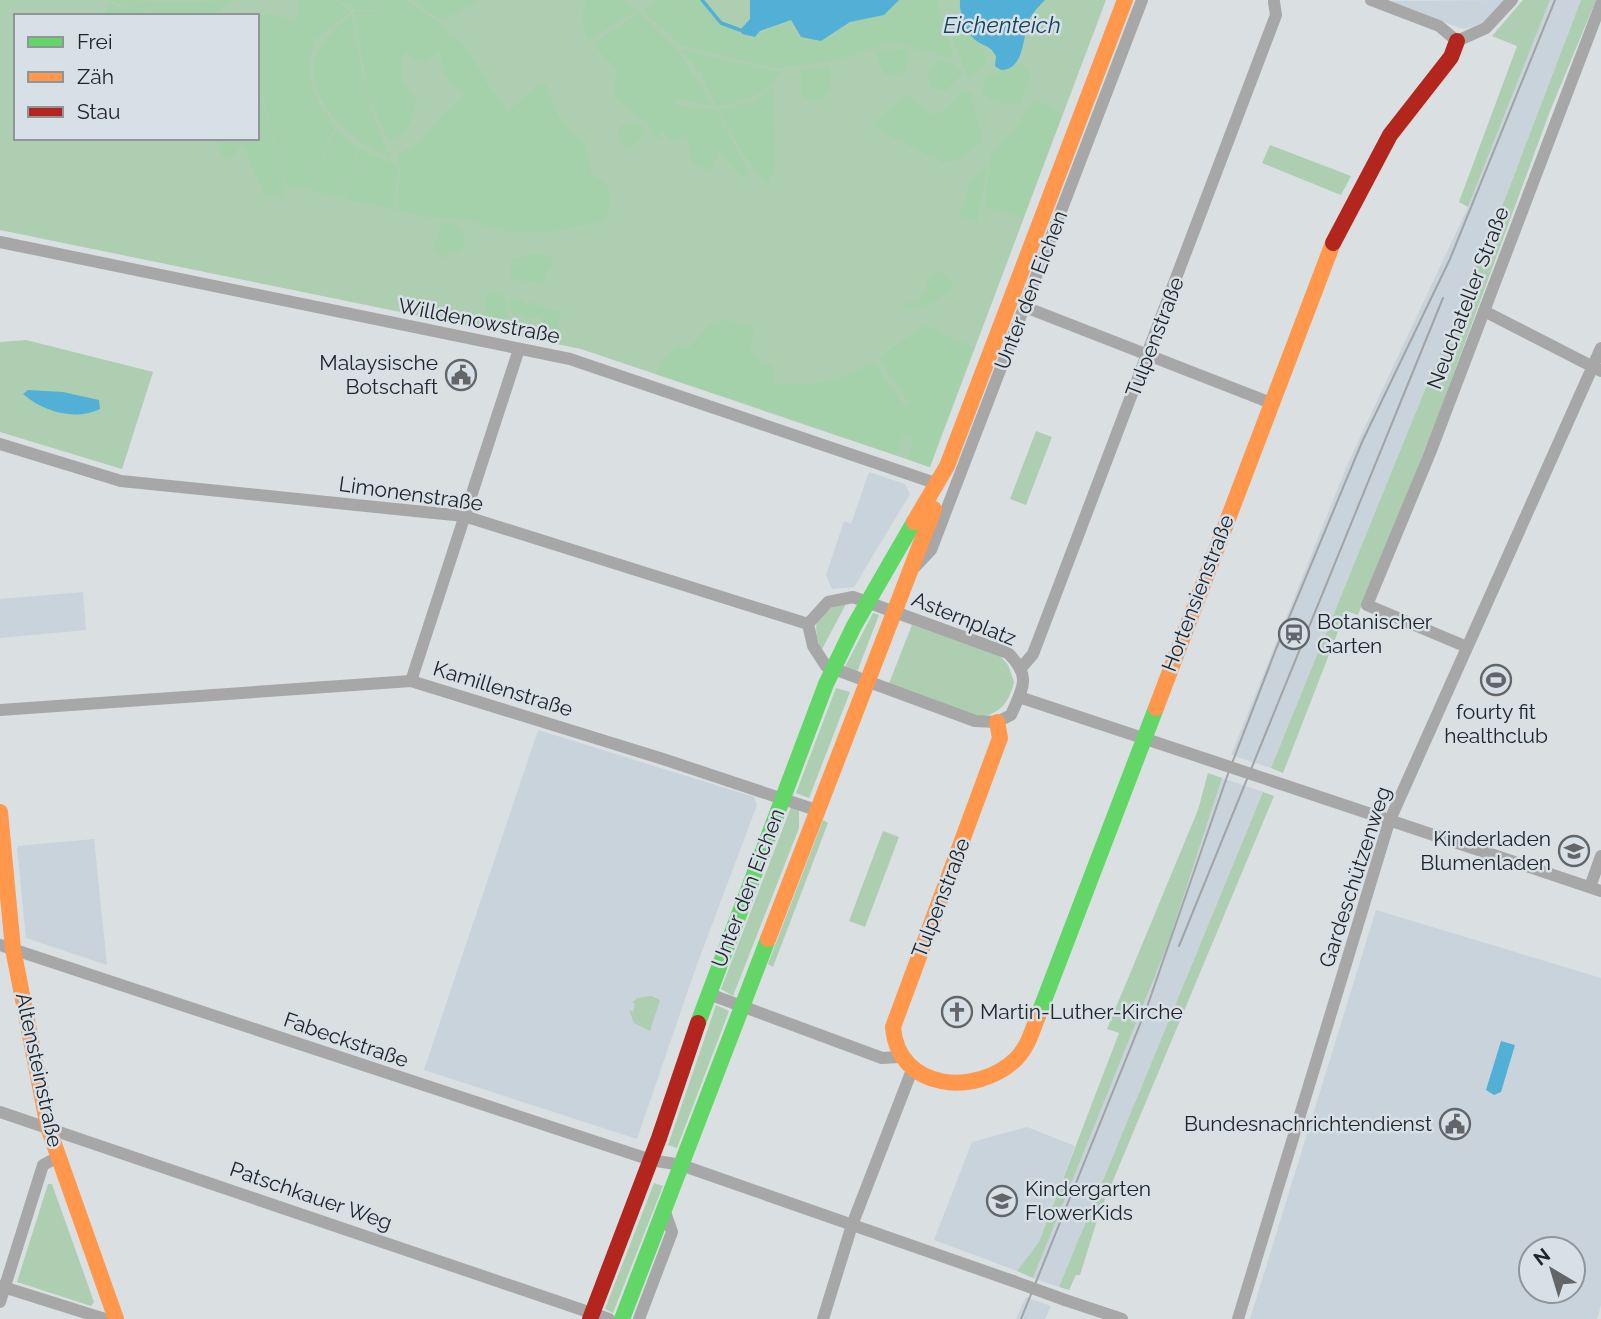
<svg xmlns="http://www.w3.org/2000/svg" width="1601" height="1319" viewBox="0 0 1601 1319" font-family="Raleway,sans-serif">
<rect width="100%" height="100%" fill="#dadfe2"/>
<!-- built -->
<g fill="#c9d3db" fill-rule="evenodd">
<polygon points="1505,0 1484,23 1463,29 1386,1"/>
<polygon points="1550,0 1581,0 1505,199 1477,262 1271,768 1231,755 1348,463 1468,207"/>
<polygon points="869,472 905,484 910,494 854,587 832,589 826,575 844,521 851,524"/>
<polygon points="83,592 86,630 0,638 0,599"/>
<polygon points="538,730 754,797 757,805 695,970 637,1139 424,1070"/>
<polygon points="1222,778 1263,792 1059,1287 1033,1278 1169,941"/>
<polygon points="94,839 107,965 26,938 17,846"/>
<path d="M 1376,910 L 1601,978 L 1601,1305 L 1597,1319 L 1250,1319 ZM 1531,1249 L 1573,1249 L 1573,1291 L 1531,1291 Z"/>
<polygon points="1027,1127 1075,1146 1039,1242 1017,1271 934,1240 972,1142"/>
<polygon points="1026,1297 1051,1306 1045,1319 1016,1319"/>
</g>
<!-- green -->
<g fill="#adceb1" fill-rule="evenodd">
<path d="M 0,0 L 1106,0 L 930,467 L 581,349 L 0,230 ZM 16,16 L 257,16 L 257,138 L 16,138 Z"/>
<polygon points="1523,0 1550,0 1468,207 1459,202 1517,46 1492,36"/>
<polygon points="1581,0 1596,0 1550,111 1435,424 1358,615 1346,611 1283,773 1271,768 1477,262 1505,199"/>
<polygon points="1270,145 1351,176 1341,195 1262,163"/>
<polygon points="26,340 153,372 122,469 0,432 0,342"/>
<polygon points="1036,431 1052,437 1026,505 1010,499"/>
<path d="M 847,602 L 821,651 C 811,618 815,613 847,602 Z"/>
<polygon points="873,613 879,615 857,672 845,667"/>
<path d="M 912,625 L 1000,656 L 1008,665 L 1014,682 C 1010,699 1002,713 983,716 C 967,718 906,692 888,686 Z"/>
<polygon points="836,688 850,692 809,798 796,793"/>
<polygon points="1208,773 1222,778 1169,941 1033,1278 1017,1271 1039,1242 1119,1033 1107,1029 1198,810"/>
<polygon points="1263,792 1274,796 1099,1214 1080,1275 1076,1275 1069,1290 1059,1287"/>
<polygon points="791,807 799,810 799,828 733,996 721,989"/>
<polygon points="823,820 828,823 773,967 768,964"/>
<polygon points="883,831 899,837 865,927 849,921"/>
<polygon points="651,996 660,1000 650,1031 634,1023 629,1010 633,1012 635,1003 632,1003 637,998"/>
<polygon points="716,1005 729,1011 677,1148 668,1145"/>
<polygon points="654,1183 663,1186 613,1313 605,1309"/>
<polygon points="48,1184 52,1184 94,1302 91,1306 17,1282"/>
</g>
<!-- forest -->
<g fill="#a4d1a9">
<polygon points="109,0 179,3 232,0 212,16 180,16 181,11 179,16 158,16 145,8 140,8 154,16 107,16 105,14 110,2 116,7 131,8"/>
<polygon points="297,0 335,0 350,12 316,39 299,35 296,21 300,5"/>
<path d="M 337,0 L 406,0 L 450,31 L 440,44 L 452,33 L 466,47 L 487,83 L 467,93 L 488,84 L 508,112 L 538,84 L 545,84 L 558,116 L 586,148 L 591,173 L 608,186 L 611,205 L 604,221 L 546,233 L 505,231 L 463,219 L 432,218 L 396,210 L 400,170 L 398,155 L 423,140 L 439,118 L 466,93 C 449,85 441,70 440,51 L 424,63 L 413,59 L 407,52 L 400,59 L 403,64 L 401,81 L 416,99 C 413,116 408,137 389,141 L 369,98 L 354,12 L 381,11 L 395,24 L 382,10 L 356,10 Z"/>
<polygon points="412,0 480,0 442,20"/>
<path d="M 587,0 L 622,0 L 636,10 L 589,40 C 581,27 581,14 587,0 Z"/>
<path d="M 661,0 L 677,0 L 685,11 L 690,32 C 709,38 714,30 728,32 C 736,33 748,41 755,38 C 767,32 776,22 790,22 L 800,38 C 823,47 832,35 851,24 C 870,12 885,24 899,0 L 936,0 L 953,54 L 950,58 L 891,42 L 838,60 L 774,68 L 681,45 L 643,11 Z"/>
<path d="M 678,0 L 704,0 L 720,20 L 741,34 C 723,29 709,36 691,32 L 686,11 L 690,9 L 686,10 Z"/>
<polygon points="640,13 677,50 713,106 677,99 676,106 716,110 749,173 742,177 719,151 711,172 691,161 688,137 684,134 682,138 670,141 664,131 660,133 661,139 654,137 647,123 613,96 617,69 593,44"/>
<path d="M 270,14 L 295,21 L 298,36 L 316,40 C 299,72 314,100 335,126 L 309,189 L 287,186 L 284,180 L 263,95 L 257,90 L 257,15 Z"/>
<path d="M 352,14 C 360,63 367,113 391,157 C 358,146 305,101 315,61 C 319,43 338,26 352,14 Z"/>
<polygon points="965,28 984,52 987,64 969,78 953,39"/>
<polygon points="886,49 909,50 906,72 896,76 885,74 878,62 876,51"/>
<path d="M 682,50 L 774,71 L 781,71 C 768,92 743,105 717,106 L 699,71 Z"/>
<polygon points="937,58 957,66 962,73 945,91 932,88 928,73"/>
<path d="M 1020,64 L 1031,73 L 1021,103 C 1004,106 994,103 981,92 L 986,77 Z"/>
<path d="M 829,66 C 833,85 833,98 811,101 L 801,95 L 801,70 Z"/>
<polygon points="773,87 775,168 767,185 744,155 718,110 753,102"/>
<polygon points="963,91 970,92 983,140 962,158 943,163 875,128 876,121 906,95 930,114 943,111"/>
<polygon points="257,92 261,96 285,188 283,199 264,194 242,143 231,160 222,156 217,138 257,138"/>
<polygon points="1035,100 1062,114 1054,136 1021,119"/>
<polygon points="1021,120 1053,137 1022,218 985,206 990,157"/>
<path d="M 635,121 L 642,127 L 644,134 L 631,149 C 620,144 619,139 619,127 Z"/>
<polygon points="336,130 357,148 345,198 310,190"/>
<polygon points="359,148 398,166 394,209 346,199"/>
<polygon points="984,167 987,169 977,221 959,216 970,188 968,185"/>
<polygon points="442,222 455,224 465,232 463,248 456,253 449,251 447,259 433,249"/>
<polygon points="531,254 545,254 552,260 553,265 544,275 546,284 510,279 511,260"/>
<polygon points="937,270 953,282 949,291 940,295 939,301 906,310 902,306 908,302 917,304 927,290 931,291 924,283"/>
<polygon points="494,292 501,293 508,307 506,322 496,325 485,319 485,297"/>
<polygon points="516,298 522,300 526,307 534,302 549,310 558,310 561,316 557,329 550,330 542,326 541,316 528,319 521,314 514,316 508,304"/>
<path d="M 727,320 L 754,327 L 750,348 L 763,364 L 773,365 L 774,383 C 812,387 841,382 873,362 L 905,407 L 910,404 L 879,358 L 924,325 L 973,347 L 929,467 L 907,459 L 914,437 L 904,433 L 896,455 L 821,429 L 822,418 L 820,428 L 656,374 L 663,358 L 679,345 L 689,348 L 710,325 Z"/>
</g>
<!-- water -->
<g fill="#52b0d7">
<polygon points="750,0 899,0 884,15 850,22 821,41 801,37 791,20 760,31 755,37 742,34 740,30 750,19"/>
<path d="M 960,0 L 1045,0 C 1040,5 1034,11 1030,18 C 1022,33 1026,70 1001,70 L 995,66 L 996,56 C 990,46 987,47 978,42 C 966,34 959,14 960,0 Z"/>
<path d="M 28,390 L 63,392 L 99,400 L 100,409 C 75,421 44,412 23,394 Z"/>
<polygon points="1501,1041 1515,1045 1501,1092 1494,1095 1486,1090"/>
</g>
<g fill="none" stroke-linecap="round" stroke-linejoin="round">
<!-- stream -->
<polyline stroke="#52b0d7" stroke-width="3.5" points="702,0 721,23 740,30"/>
<!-- street -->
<g stroke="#a7a7a7" stroke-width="12">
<polyline points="1371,0 1439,26 1457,41 1486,28 1512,0"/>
<polyline points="0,242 570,359 938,484"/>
<polyline points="1025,307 1271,403"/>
<polyline points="1484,311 1601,371"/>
<polyline points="0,444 121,481 464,516 808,624"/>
<polyline points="915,567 931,550 1142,0"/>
<path d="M 853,597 L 1008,653 C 1032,677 1023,687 1011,715 L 997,722 L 975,721 L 826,666 L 813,646 L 808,624 L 828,602 Z"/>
<polyline points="1467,647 1367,605 1430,453 1601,4"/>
<polyline points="1022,667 1033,654 1276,15 1274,2"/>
<polyline points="411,681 519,349"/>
<polyline points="1019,697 1212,761"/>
<polyline points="0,710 411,681 663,759 816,810"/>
<polyline points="1281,784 1601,891"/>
<polyline points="1590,887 1601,856"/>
<polyline points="0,945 651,1160 681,1165 1013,1281"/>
<polyline points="709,994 882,1058 900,1057"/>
<polyline points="0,1112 609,1319"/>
<polyline points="0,1286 105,1319"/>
<polyline points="1065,1300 1122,1319"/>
<polyline points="0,1302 43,1165 58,1157"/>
<polyline points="639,1319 672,1232 664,1209"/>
<polyline points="823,1319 852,1225 912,1070"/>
<polyline points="1238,1319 1389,822 1601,348"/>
</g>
<!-- fast -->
<g stroke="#63d668" stroke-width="16">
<polyline points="1038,1016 1156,708"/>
<polyline points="698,1023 826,684 854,626 914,522"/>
<polyline points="622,1319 768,939"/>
</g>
<!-- slow -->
<g stroke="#ff974d" stroke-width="16">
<polyline points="914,522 947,466 1125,0"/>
<polyline points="1156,708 1333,243"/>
<path d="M 997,722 L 1000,738 L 893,1027 C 898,1091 977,1097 1016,1059 C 1028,1047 1032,1031 1038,1016"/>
<polyline points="0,812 13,949 48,1127 116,1319"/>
<polyline points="768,939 934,509"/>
</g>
<!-- jam -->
<g stroke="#b3261e" stroke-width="16">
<polyline points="1333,243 1390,135 1451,57 1457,41"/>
<polyline points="590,1319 659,1138 698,1023"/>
</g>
<!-- tram -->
<g stroke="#a2a3a4" stroke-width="2">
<polyline points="1179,946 1443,298"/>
<polyline points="1021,1319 1147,1007 1229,771 1276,649 1362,442 1450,259 1555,0"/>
</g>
<!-- street-bridge -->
<g stroke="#a7a7a7" stroke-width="12">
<polyline points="1212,761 1281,784"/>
<polyline points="1013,1281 1065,1300"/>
</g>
</g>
<!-- icons -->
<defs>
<g id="civic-ring" transform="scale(1.575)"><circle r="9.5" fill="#d7e0e6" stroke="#626669" stroke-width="1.5"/><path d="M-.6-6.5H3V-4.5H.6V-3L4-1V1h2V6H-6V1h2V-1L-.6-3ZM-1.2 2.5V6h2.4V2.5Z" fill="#626669"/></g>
<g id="station-ring" transform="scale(1.575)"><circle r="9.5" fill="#d7e0e6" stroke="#626669" stroke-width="1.5"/><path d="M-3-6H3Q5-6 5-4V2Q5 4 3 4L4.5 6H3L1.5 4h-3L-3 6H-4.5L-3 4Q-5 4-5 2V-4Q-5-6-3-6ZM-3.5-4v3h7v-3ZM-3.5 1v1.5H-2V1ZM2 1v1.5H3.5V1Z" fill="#626669"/></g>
<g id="stadium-ring" transform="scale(1.575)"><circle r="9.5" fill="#d7e0e6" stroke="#626669" stroke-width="1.5"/><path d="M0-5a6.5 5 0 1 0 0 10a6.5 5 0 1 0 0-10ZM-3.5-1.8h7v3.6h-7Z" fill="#626669"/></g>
<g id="school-ring" transform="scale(1.575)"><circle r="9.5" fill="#d7e0e6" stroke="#626669" stroke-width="1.5"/><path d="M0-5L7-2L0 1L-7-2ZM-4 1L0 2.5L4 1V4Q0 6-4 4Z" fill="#626669"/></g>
<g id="church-ring" transform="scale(1.575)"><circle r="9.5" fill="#d7e0e6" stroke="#626669" stroke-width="1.5"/><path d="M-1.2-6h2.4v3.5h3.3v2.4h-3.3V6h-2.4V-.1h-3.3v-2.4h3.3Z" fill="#626669"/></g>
</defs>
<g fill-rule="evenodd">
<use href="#civic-ring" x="461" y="375"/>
<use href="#station-ring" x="1294" y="634"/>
<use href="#stadium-ring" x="1496" y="680"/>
<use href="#school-ring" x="1574" y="851"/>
<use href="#church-ring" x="957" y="1012"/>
<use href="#civic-ring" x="1455" y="1124"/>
<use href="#school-ring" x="1002" y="1201"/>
</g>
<g text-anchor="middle" stroke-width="5" stroke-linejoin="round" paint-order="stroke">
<!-- street labels -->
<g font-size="21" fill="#222528" stroke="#d7e0e6">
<text transform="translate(1031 290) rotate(-69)" y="7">Unter den Eichen</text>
<text transform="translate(1468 298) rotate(-69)" y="7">Neuchateller Straße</text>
<text transform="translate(479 321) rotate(11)" y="7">Willdenowstraße</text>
<text transform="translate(1155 337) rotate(-69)" y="7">Tulpenstraße</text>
<text transform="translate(411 494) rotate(8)" y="7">Limonenstraße</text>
<text transform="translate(1198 593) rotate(-69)" y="7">Hortensienstraße</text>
<text transform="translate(964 619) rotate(22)" y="7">Asternplatz</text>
<text transform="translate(503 689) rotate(17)" y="7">Kamillenstraße</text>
<text transform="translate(1355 877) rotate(-72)" y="7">Gardeschützenweg</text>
<text transform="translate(748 888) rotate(-69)" y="7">Unter den Eichen</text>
<text transform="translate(941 898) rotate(-69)" y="7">Tulpenstraße</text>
<text transform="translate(346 1040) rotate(19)" y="7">Fabeckstraße</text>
<text transform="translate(39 1070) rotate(78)" y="7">Altensteinstraße</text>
<text transform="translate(311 1196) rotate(19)" y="7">Patschkauer Weg</text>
</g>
<!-- poi labels -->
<g font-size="21" fill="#222528" stroke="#d7e0e6" text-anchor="end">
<text x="438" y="370">Malaysische<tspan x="438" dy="24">Botschaft</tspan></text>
<text x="1317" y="629" text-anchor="start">Botanischer<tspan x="1317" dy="24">Garten</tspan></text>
<text x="1496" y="719" text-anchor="middle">fourty fit<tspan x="1496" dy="24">healthclub</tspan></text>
<text x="1551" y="846">Kinderladen<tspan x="1551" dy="24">Blumenladen</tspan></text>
<text x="980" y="1019" text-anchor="start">Martin-Luther-Kirche</text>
<text x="1432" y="1131">Bundesnachrichtendienst</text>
<text x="1025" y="1196" text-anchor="start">Kindergarten<tspan x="1025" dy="24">FlowerKids</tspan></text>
</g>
<!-- water labels -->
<g font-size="23" font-style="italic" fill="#12435a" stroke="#d7e0e6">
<text x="1002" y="33">Eichenteich</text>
</g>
</g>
<!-- legend -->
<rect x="14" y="14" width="245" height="126" fill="#d7e0e6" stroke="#8f959a" stroke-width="2"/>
<rect x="28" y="37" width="35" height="10" fill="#63d668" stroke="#8f959a" stroke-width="2"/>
<text x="77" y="49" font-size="21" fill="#222528">Frei</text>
<rect x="28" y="72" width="35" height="10" fill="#ff974d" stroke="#8f959a" stroke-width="2"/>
<text x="77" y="84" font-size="21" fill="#222528">Zäh</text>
<rect x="28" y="107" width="35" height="10" fill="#b3261e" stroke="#8f959a" stroke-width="2"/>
<text x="77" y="119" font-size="21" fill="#222528">Stau</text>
<!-- north arrow -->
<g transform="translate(1552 1270) rotate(322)"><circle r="33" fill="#d7e0e6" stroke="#8f959a" stroke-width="2"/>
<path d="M0-5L12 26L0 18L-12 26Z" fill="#626669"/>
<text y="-10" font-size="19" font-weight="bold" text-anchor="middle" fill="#222528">N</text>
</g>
</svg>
